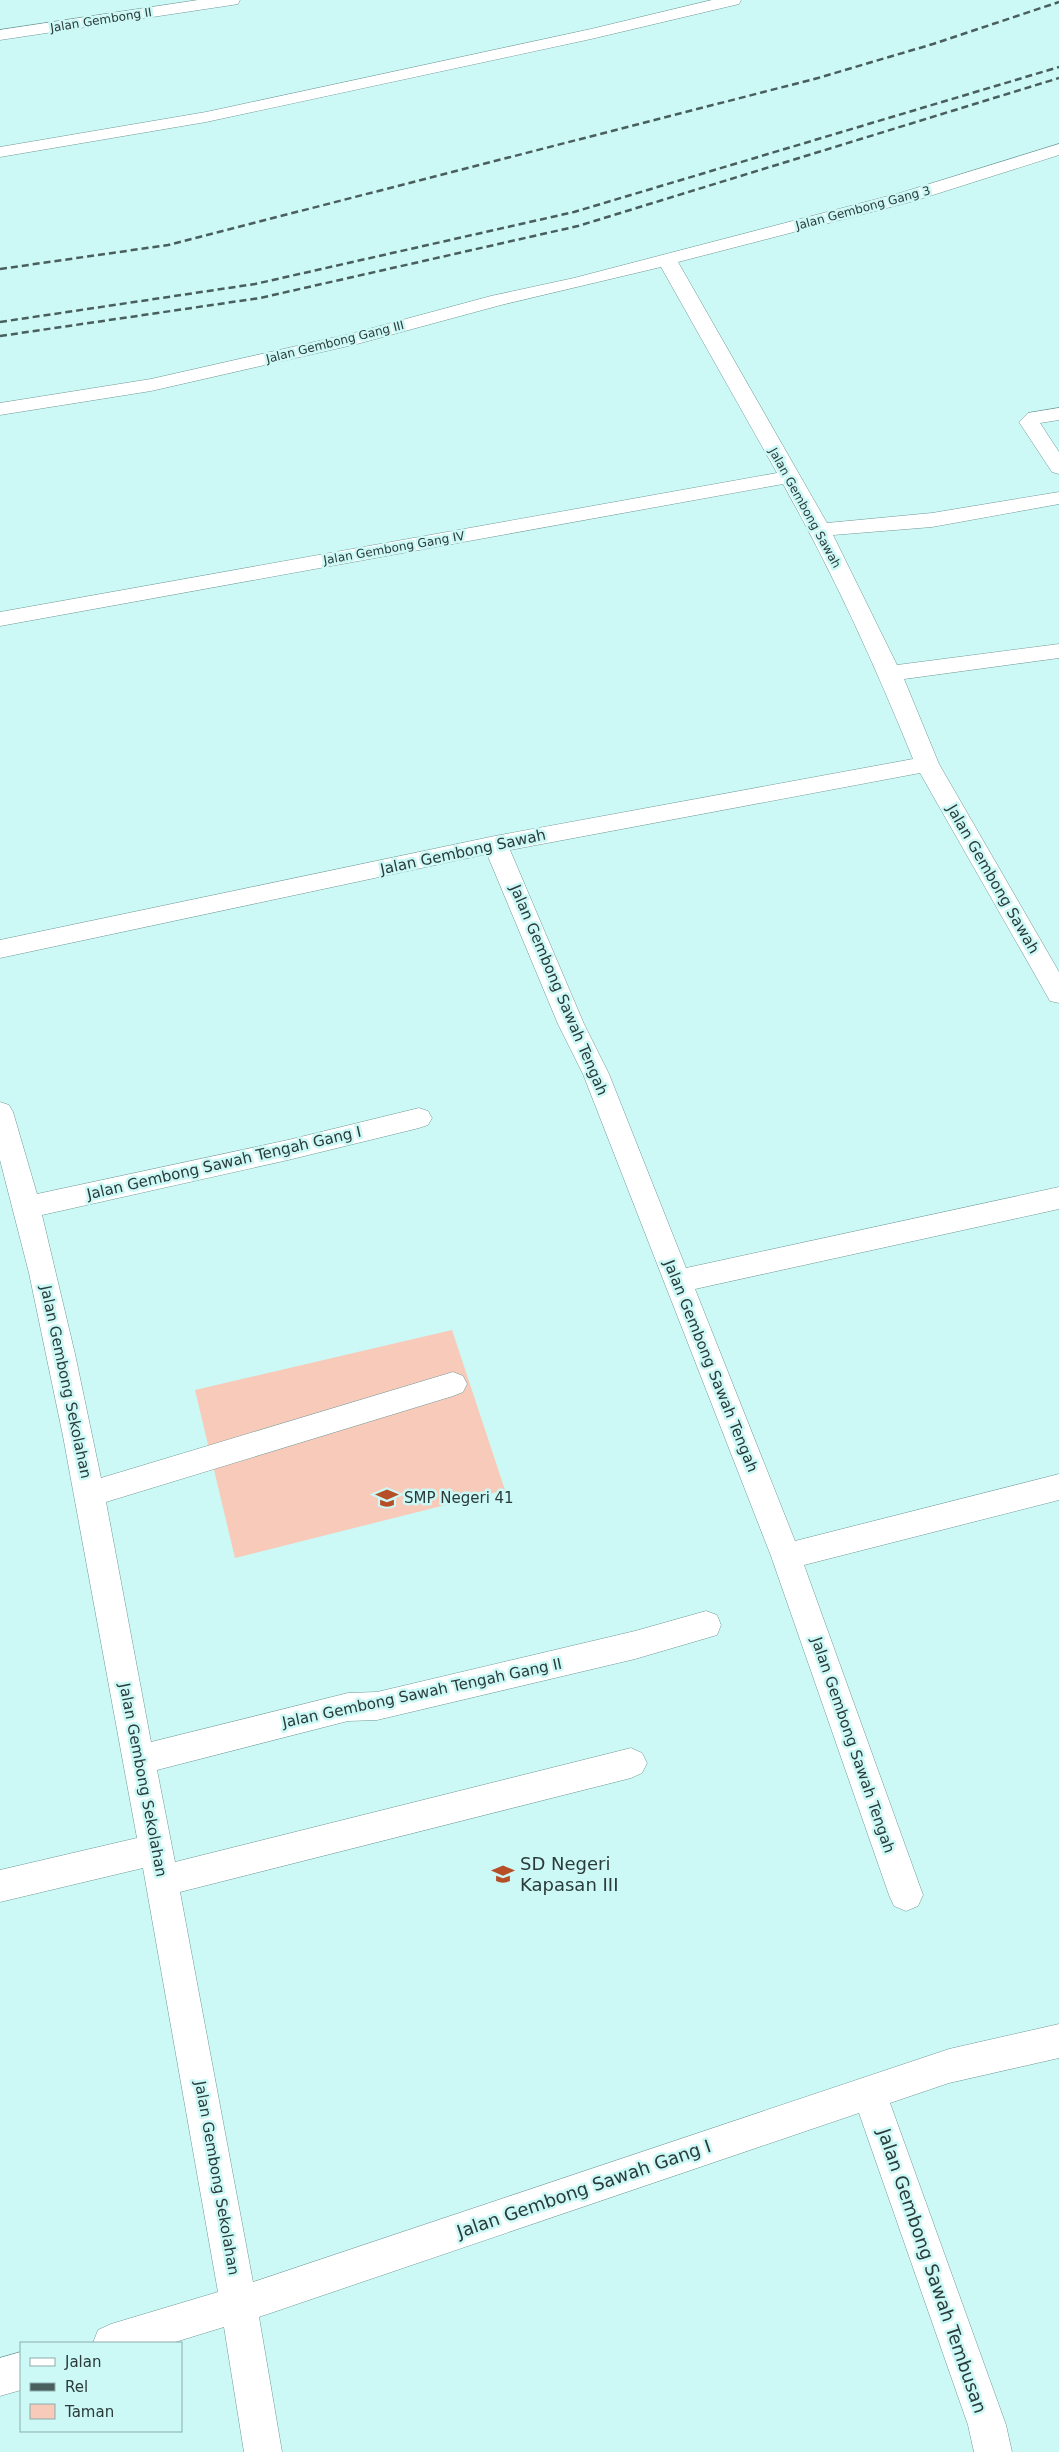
<svg xmlns="http://www.w3.org/2000/svg" width="1059" height="2452" viewBox="0 0 1059 2452" font-family="'DejaVu Sans',sans-serif">
<rect width="100%" height="100%" fill="#ccf8f6"/>
<!-- green -->
<polygon fill="#f8cab9" points="452,1330 505,1490 235,1558 195,1390"/>
<g fill="none" stroke-linecap="round" stroke-linejoin="round">
<!-- minor casing -->
<g stroke="#709997" stroke-width="1">
<g id="minor">
<polygon points="198,0 240,0 238,4 232,5 0,40 0,30"/>
<polygon points="712,0 741,0 739,4 591,39 206,122 0,157 0,147 206,112 591,29"/>
<path d="M 1059,144 L 1059,155 L 914,201 L 678,262 L 827,523 L 932,513 L 1059,492 L 1059,504 L 932,527 L 833,535 L 897,665 L 1059,644 L 1059,658 L 904,679 L 939,764 L 1059,972 L 1059,1003 L 1050,1001 L 920,773 L 510,850 L 584,1024 L 609,1074 L 686,1268 L 1059,1187 L 1059,1209 L 695,1289 L 795,1541 L 1059,1474 L 1059,1500 L 804,1565 L 923,1895 L 918,1906 L 906,1911 L 894,1906 L 889,1895 L 771,1556 L 583,1074 L 558,1024 L 487,854 L 0,958 L 0,940 L 495,836 L 913,759 C 875,665 833,573 783,484 L 0,626 L 0,612 L 777,473 L 661,267 L 501,305 L 357,344 L 151,391 L 0,415 L 0,403 L 151,379 L 354,333 L 491,296 L 574,278 L 900,193 Z"/>
<polygon points="1059,408 1059,420 1040,423 1059,452 1059,474 1052,472 1019,422 1028,413"/>
<polygon points="0,1102 9,1105 13,1112 37,1194 288,1140 419,1108 428,1111 432,1118 428,1125 419,1128 288,1160 42,1215 75,1354 101,1478 453,1372 463,1376 467,1384 463,1392 453,1396 106,1502 151,1742 348,1693 377,1692 635,1631 706,1611 717,1615 721,1625 717,1635 635,1659 377,1720 348,1721 157,1770 175,1862 631,1748 642,1753 647,1763 642,1773 631,1778 180,1892 253,2282 949,2049 1059,2024 1059,2058 949,2083 890,2103 1006,2425 1012,2452 974,2452 968,2425 859,2113 259,2317 282,2452 244,2452 224,2327 172,2343 93,2343 98,2330 111,2324 218,2292 143,1868 0,1902 0,1870 137,1838 63,1436 29,1273 0,1160"/>
<polygon points="21,2352 21,2390 0,2396 0,2358"/>
</g>
</g>
<!-- minor -->
<use href="#minor" fill="#fff" fill-rule="evenodd"/>
<!-- rail -->
<g stroke="#495f5e" stroke-width="2.5" stroke-dasharray="7 4" stroke-linecap="butt">
<polyline points="0,269 168,245 818,78 933,44 1059,2"/>
<polyline points="0,322 255,284 574,212 1059,67"/>
<polyline points="0,336 260,298 578,226 1059,78"/>
</g>
</g>
<!-- icons -->
<defs>
<g id="school-bare" transform="scale(1.725)"><path d="M0-5L7-2L0 1L-7-2ZM-4 1L0 2.5L4 1V4Q0 6-4 4Z" fill="#b64f28" stroke="#ccf8f6" stroke-width="2.5" paint-order="stroke"/></g>
</defs>
<g fill-rule="evenodd">
<use href="#school-bare" x="387" y="1498"/>
<use href="#school-bare" x="503" y="1874"/>
</g>
<g text-anchor="middle" stroke-width="5" stroke-linejoin="round" paint-order="stroke">
<!-- far-street labels -->
<g font-size="12" fill="#2a3b3a" stroke="#ccf8f6">
<text transform="translate(101 20) rotate(-9)" y="4">Jalan Gembong II</text>
<text transform="translate(863 208) rotate(-15)" y="4">Jalan Gembong Gang 3</text>
<text transform="translate(335 342) rotate(-14)" y="4">Jalan Gembong Gang III</text>
<text transform="translate(805 508) rotate(61)" y="4">Jalan Gembong Sawah</text>
<text transform="translate(394 548) rotate(-10)" y="4">Jalan Gembong Gang IV</text>
</g>
<!-- street labels -->
<g font-size="15" fill="#2a3b3a" stroke="#ccf8f6">
<text transform="translate(463 852) rotate(-12)" y="5">Jalan Gembong Sawah</text>
<text transform="translate(993 879) rotate(60)" y="5">Jalan Gembong Sawah</text>
<text transform="translate(559 990) rotate(67)" y="5">Jalan Gembong Sawah Tengah</text>
<text transform="translate(224 1163) rotate(-13)" y="5">Jalan Gembong Sawah Tengah Gang I</text>
<text transform="translate(711 1366) rotate(68)" y="5">Jalan Gembong Sawah Tengah</text>
<text transform="translate(66 1382) rotate(78)" y="5">Jalan Gembong Sekolahan</text>
<text transform="translate(422 1693) rotate(-12)" y="5">Jalan Gembong Sawah Tengah Gang II</text>
<text transform="translate(853 1745) rotate(71)" y="5">Jalan Gembong Sawah Tengah</text>
<text transform="translate(143 1780) rotate(79)" y="5">Jalan Gembong Sekolahan</text>
<text transform="translate(217 2178) rotate(80)" y="5">Jalan Gembong Sekolahan</text>
</g>
<!-- poi labels -->
<g font-size="15" fill="#2a3b3a" stroke="#ccf8f6" text-anchor="start">
<text x="404" y="1503">SMP Negeri 41</text>
</g>
<!-- near-poi labels -->
<g font-size="18" fill="#2a3b3a" stroke="#ccf8f6" text-anchor="start">
<text x="520" y="1870">SD Negeri<tspan x="520" dy="21">Kapasan III</tspan></text>
</g>
<!-- near-street labels -->
<g font-size="18" fill="#2a3b3a" stroke="#ccf8f6">
<text transform="translate(584 2189) rotate(-19)" y="6">Jalan Gembong Sawah Gang I</text>
<text transform="translate(932 2271) rotate(71)" y="6">Jalan Gembong Sawah Tembusan</text>
</g>
</g>
<!-- legend -->
<rect x="20" y="2342" width="162" height="90" fill="#ccf8f6" stroke="#8bacab"/>
<rect x="30" y="2358" width="25" height="8" fill="#ffffff" stroke="#8bacab"/>
<text x="65" y="2367" font-size="15" fill="#2a3b3a">Jalan</text>
<rect x="30" y="2383" width="25" height="8" fill="#495f5e" stroke="#8bacab"/>
<text x="65" y="2392" font-size="15" fill="#2a3b3a">Rel</text>
<rect x="30" y="2404" width="25" height="15" fill="#f8cab9" stroke="#8bacab"/>
<text x="65" y="2417" font-size="15" fill="#2a3b3a">Taman</text>
</svg>
